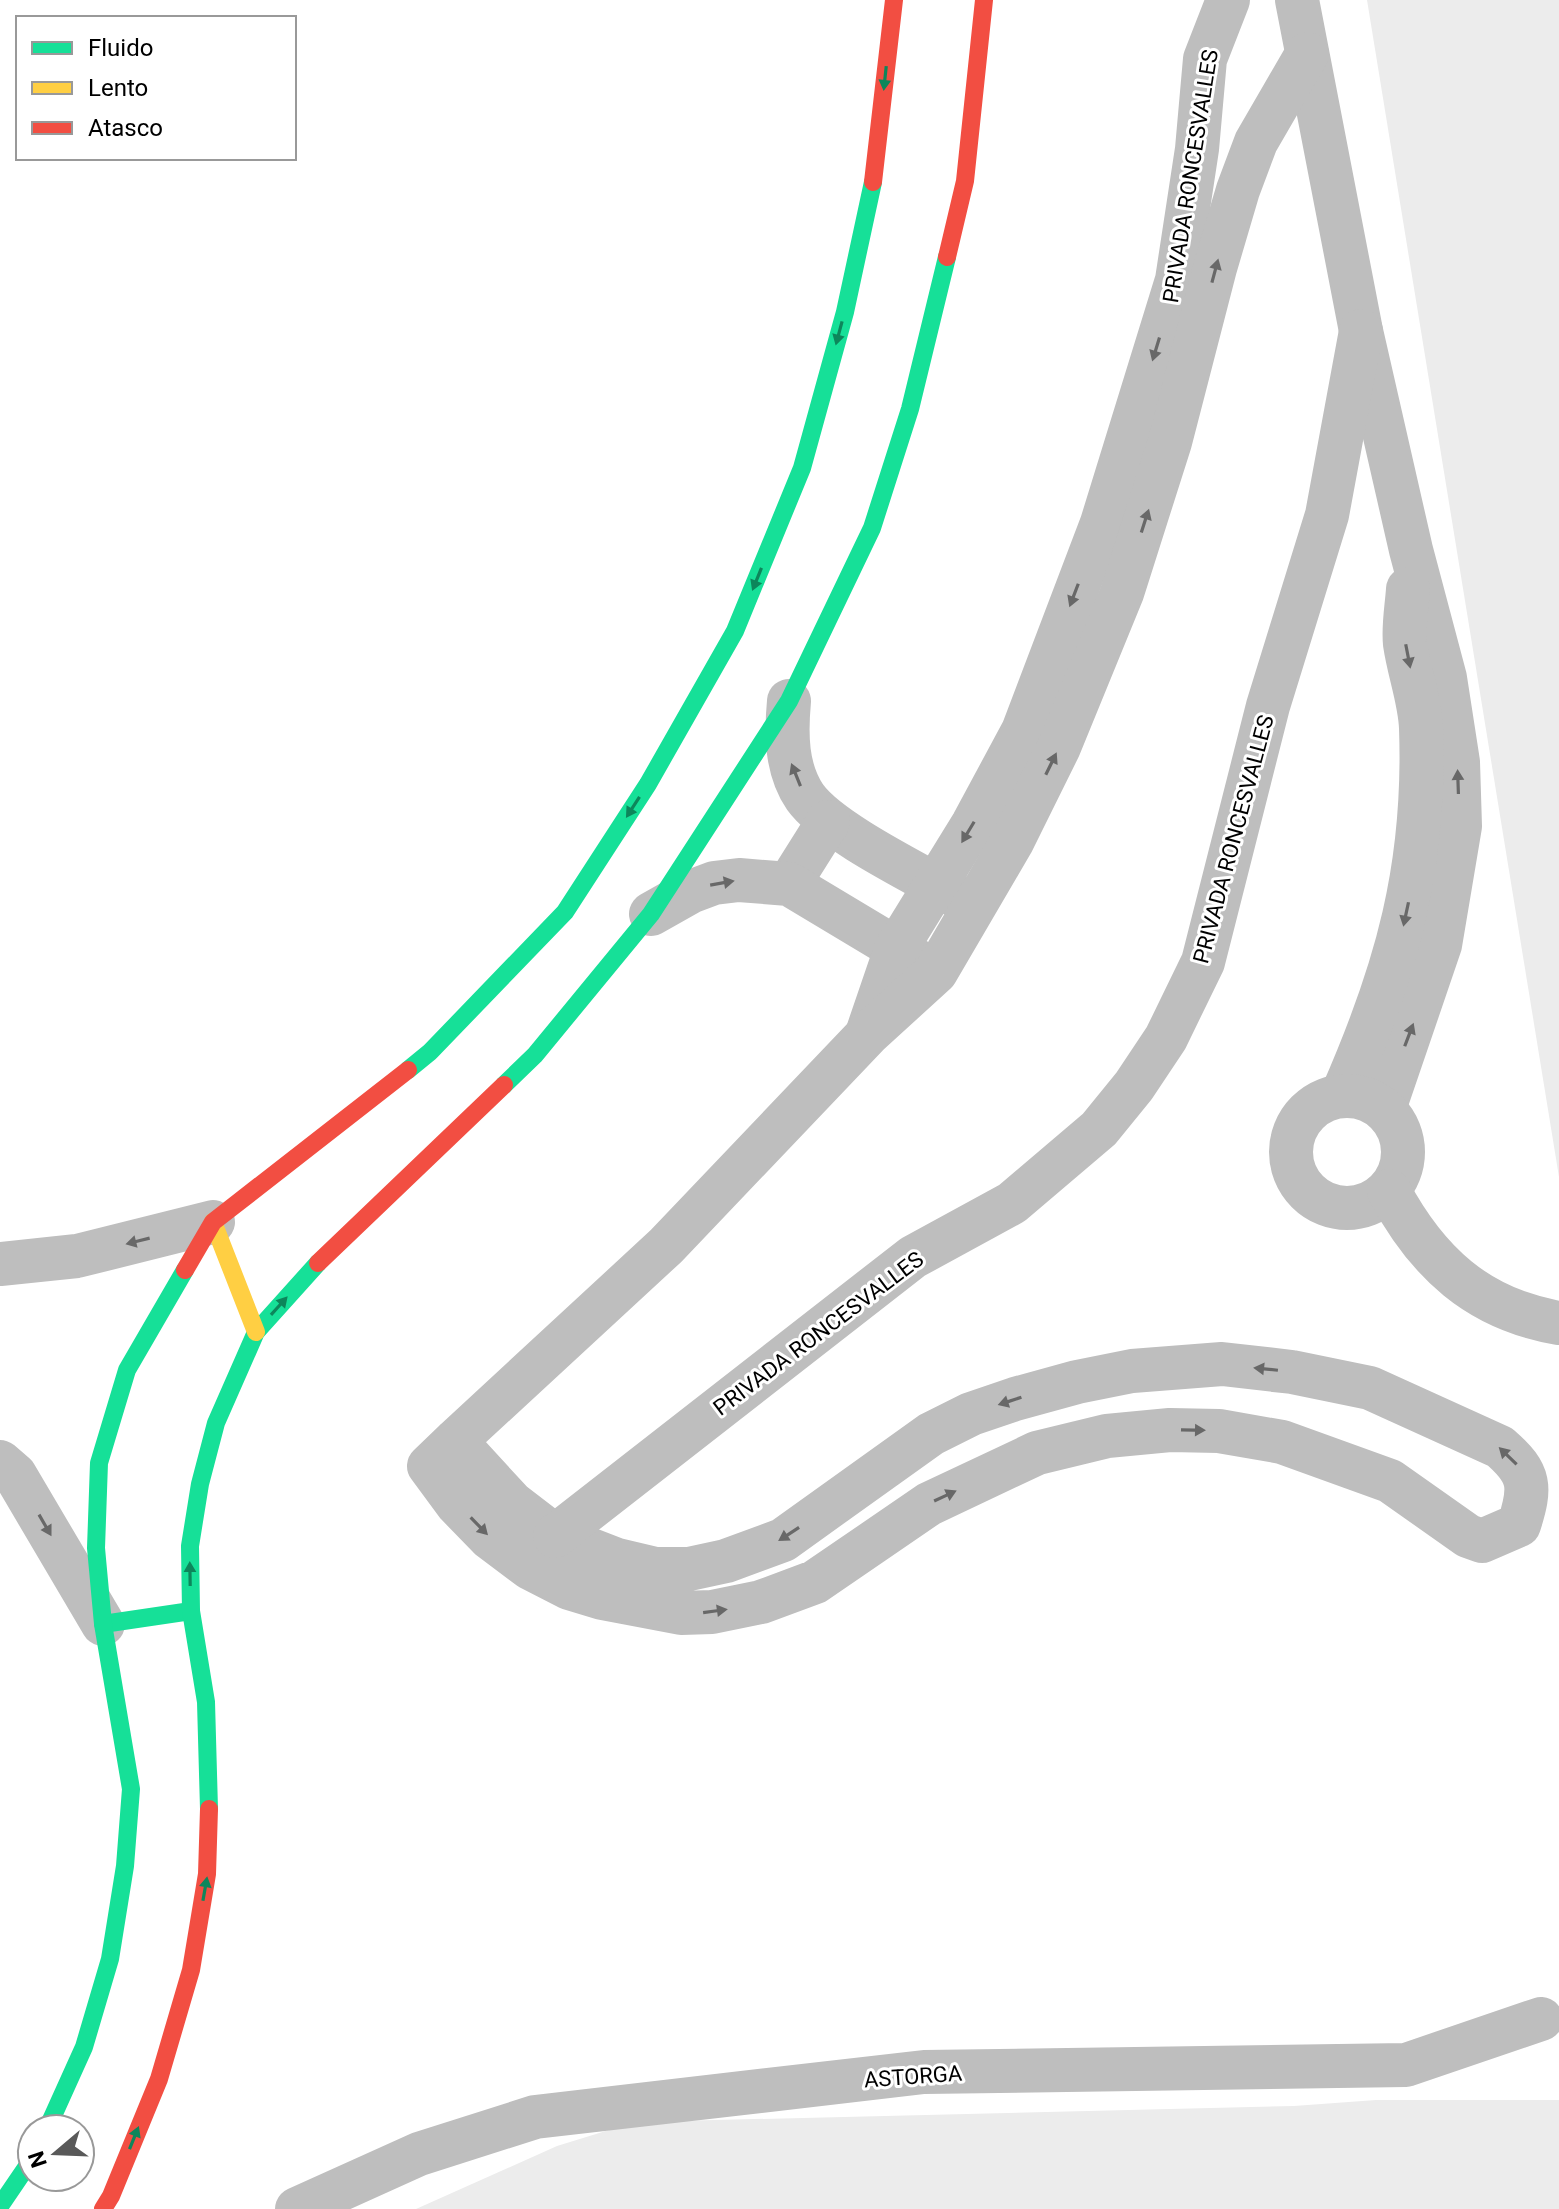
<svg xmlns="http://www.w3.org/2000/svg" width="1559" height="2209" viewBox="0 0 1559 2209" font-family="Roboto,sans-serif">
<rect width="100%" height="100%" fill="#fff"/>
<!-- green -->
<g fill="#ececec">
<polygon points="1367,0 1559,0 1559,1177"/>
<polygon points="1376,2100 1559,2100 1559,2209 416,2209 557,2146 635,2122 1294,2106"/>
</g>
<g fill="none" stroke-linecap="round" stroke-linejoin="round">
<!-- street -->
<g stroke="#bebebe" stroke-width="44">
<polyline points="1297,0 1361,331 1411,550 1445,678 1458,762 1460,826 1440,945 1384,1109"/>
<path d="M 789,701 C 786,734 786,769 805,797 C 830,832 920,875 960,898"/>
<polyline points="789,884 828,822"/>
<polyline points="651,914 690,892 714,883 739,880 789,884 919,962"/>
<polyline points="868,1031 896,949 973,824 1023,731 1102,523 1177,280 1197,149 1205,59 1228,0"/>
<path d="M 1342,1095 C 1397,970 1426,866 1421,728 C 1420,700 1409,672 1405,644 C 1403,626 1407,606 1408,589"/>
<circle cx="1347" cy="1152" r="56"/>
<path d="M 1389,1191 C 1427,1262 1477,1309 1559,1323"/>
<polyline points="0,1264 77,1256 213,1222"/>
<path d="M 455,1441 L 512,1503 L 555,1536 L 617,1560 L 655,1569 L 689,1569 L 726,1561 L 783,1540 L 931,1434 L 971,1414 L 1015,1399 L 1077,1382 L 1132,1371 L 1222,1364 L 1292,1372 L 1370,1388 L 1500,1447 C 1531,1474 1531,1487 1519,1525 L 1482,1541 L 1468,1536 L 1390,1481 L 1282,1442 L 1219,1431 L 1170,1430 L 1107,1436 L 1037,1453 L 929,1504 L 815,1582 L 761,1602 L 712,1612 L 681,1613 L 602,1598 L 569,1588 L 530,1568 L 490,1538 L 457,1504 L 429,1466 L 455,1441 L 666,1246 L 868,1034 L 936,972 L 1012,842 L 1059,747 L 1122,593 L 1170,442 L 1215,268 L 1238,190 L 1256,142 L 1307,54"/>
<polyline points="0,1462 15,1475 103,1624"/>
<polyline points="555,1536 913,1257 1012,1203 1099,1129 1134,1086 1166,1038 1203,962 1268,706 1327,515 1361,331"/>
<polyline points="297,2209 419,2154 535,2117 924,2072 1406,2065 1541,2019"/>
</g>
<!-- fast -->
<g stroke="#16e098" stroke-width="18">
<polyline points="408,1070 430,1052 565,912 648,784 735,631 802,468 845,312 873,182"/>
<polyline points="504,1085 535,1055 651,914 789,701 872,528 910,409 947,257"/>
<polyline points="103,1624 191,1611"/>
<polyline points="209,1809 206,1702 191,1611 190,1546 200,1484 216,1423 256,1332 318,1263"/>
<polyline points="47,2129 84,2047 110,1959 125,1866 131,1789 103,1624 96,1548 99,1463 127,1370 185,1270"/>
<polyline points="0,2206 32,2159"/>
</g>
<!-- slow -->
<polyline stroke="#ffcf43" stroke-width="18" points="213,1222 256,1332"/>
<!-- jam -->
<g stroke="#f24e42" stroke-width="18">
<polyline points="873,182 894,0"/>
<polyline points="947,257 965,181 984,0"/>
<polyline points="318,1263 504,1085"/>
<polyline points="185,1270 213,1222 408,1070"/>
<polyline points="103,2209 111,2196 159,2079 191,1970 207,1874 209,1809"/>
</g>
</g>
<!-- one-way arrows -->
<defs><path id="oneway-solid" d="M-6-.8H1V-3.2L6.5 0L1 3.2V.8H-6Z" transform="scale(2)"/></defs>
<g fill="#0d865b">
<use href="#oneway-solid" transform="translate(885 78) rotate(96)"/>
<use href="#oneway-solid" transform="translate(839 333) rotate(105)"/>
<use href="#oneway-solid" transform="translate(757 579) rotate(112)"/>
<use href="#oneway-solid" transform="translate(633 807) rotate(123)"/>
<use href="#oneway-solid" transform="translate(279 1306) rotate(-48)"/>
<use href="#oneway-solid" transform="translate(190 1574) rotate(-91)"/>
<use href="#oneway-solid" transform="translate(205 1889) rotate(-80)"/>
<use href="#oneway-solid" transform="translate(134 2138) rotate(-68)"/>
</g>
<g fill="#686868">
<use href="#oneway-solid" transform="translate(1215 271) rotate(-75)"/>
<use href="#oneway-solid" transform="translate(1156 349) rotate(107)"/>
<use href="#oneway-solid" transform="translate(1145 521) rotate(-72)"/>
<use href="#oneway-solid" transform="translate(1074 595) rotate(111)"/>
<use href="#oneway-solid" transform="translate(1408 656) rotate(79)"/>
<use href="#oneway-solid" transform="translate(1051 764) rotate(-64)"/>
<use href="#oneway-solid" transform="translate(796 775) rotate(-112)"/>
<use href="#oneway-solid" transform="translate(1458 782) rotate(-92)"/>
<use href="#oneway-solid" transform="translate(968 832) rotate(121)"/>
<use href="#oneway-solid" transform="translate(722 883) rotate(-10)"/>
<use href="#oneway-solid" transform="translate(1406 914) rotate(102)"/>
<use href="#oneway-solid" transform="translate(1409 1035) rotate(-69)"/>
<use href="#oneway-solid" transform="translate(138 1241) rotate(166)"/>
<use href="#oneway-solid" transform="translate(1266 1369) rotate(-174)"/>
<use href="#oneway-solid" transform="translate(1010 1401) rotate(162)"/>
<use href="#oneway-solid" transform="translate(1193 1430) rotate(1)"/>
<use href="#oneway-solid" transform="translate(1508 1456) rotate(-136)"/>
<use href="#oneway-solid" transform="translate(945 1496) rotate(-25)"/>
<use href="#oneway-solid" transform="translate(45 1525) rotate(60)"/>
<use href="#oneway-solid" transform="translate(479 1526) rotate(46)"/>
<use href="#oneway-solid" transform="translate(789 1534) rotate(147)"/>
<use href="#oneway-solid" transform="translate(715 1611) rotate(-8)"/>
</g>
<g text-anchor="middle" stroke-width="6" stroke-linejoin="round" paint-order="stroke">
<!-- street labels -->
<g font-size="22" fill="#000" stroke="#fff">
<text transform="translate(1190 176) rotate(-81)" y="8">PRIVADA RONCESVALLES</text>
<text transform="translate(1233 839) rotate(-75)" y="8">PRIVADA RONCESVALLES</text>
<text transform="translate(818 1333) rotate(-37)" y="8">PRIVADA RONCESVALLES</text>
<text transform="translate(913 2076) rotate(-4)" y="8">ASTORGA</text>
</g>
</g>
<!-- legend -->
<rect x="16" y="16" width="280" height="144" fill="#ffffff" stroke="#999999" stroke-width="2"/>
<rect x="32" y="42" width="40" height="12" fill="#16e098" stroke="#999999" stroke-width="2"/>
<text x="88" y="56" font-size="24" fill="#000000">Fluido</text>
<rect x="32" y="82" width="40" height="12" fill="#ffcf43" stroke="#999999" stroke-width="2"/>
<text x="88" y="96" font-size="24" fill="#000000">Lento</text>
<rect x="32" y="122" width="40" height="12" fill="#f24e42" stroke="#999999" stroke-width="2"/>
<text x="88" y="136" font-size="24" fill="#000000">Atasco</text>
<!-- north arrow -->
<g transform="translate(56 2153) rotate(251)"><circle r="38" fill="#ffffff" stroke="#999999" stroke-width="2"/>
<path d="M0-6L14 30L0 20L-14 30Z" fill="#595959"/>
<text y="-12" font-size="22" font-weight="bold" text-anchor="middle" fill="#000000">N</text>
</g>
</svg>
